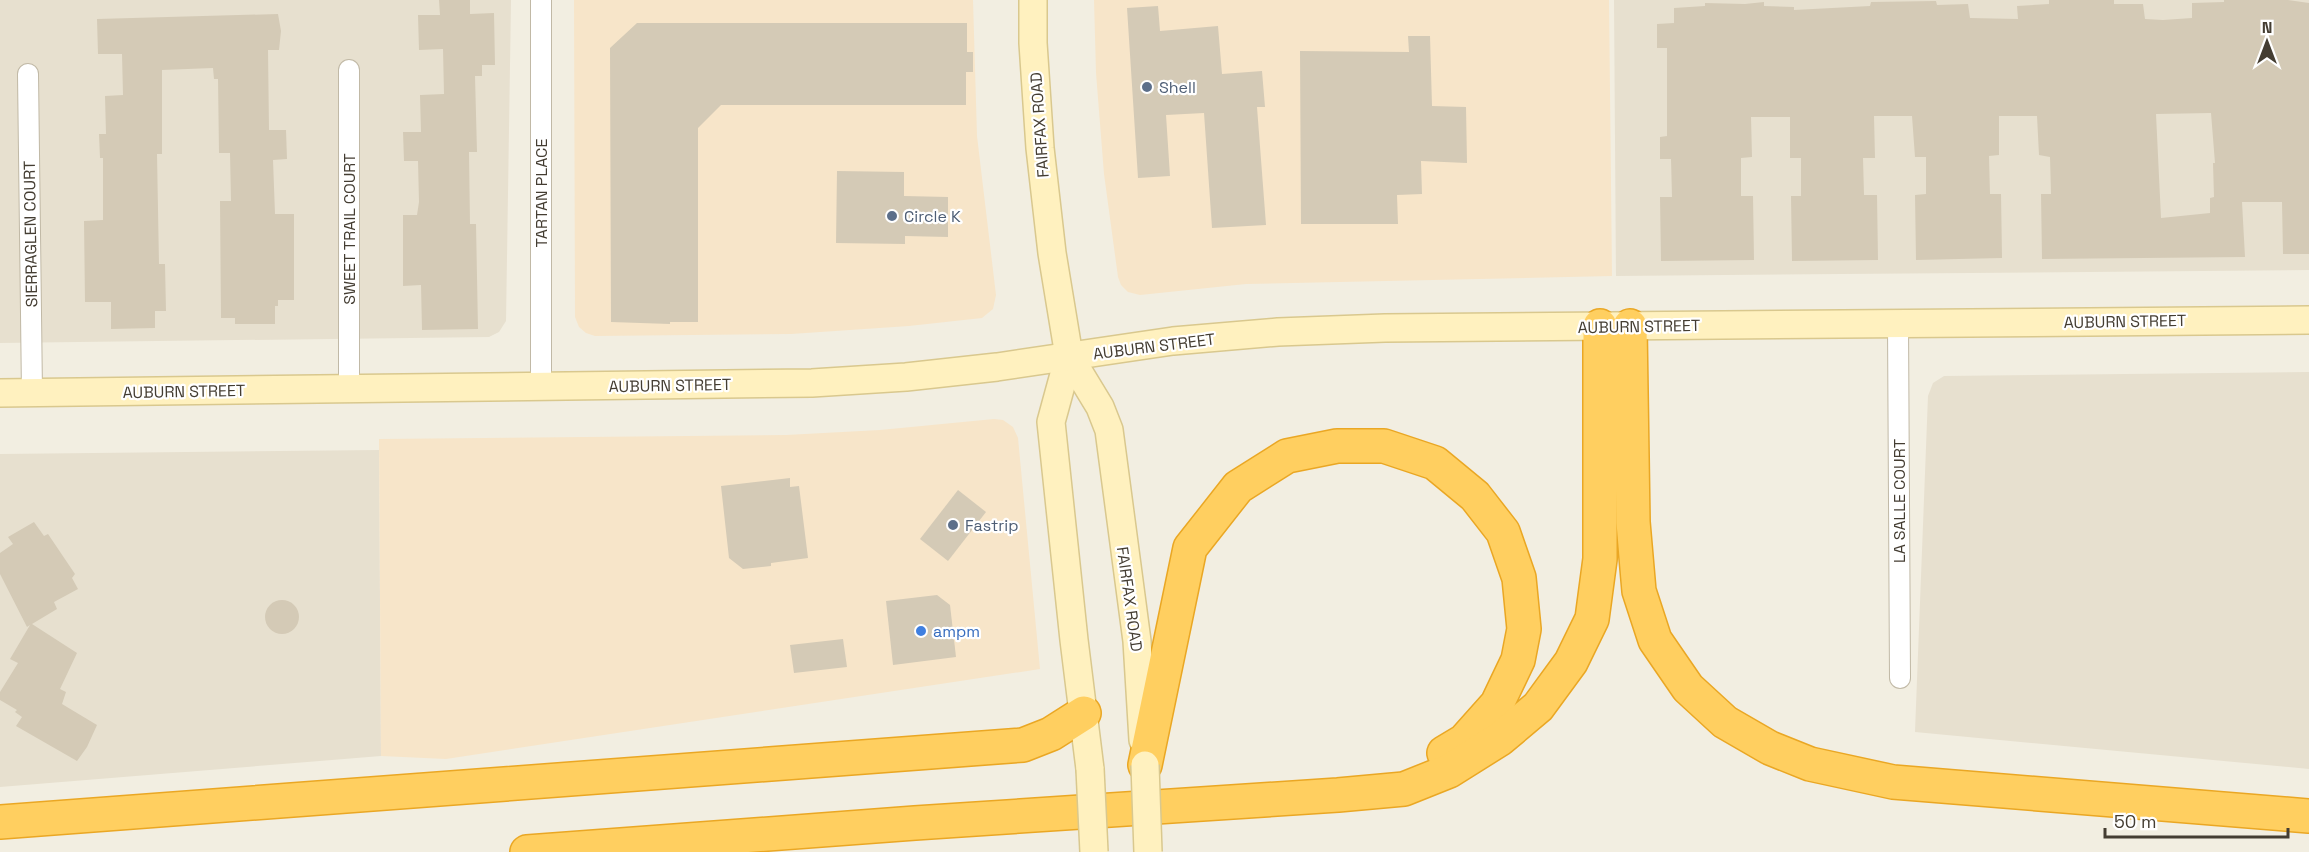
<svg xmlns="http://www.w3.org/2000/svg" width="2309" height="852" viewBox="0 0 2309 852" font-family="'Space Grotesk',sans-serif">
<rect width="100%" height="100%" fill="#f2eee1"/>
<!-- residential -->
<g fill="#e7e0cf">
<polygon points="0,0 511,0 506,321 499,332 489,337 0,343"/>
<polygon points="1614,0 2309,0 2309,270 1616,276"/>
<polygon points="2309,372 2309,769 1915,732 1928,396 1933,383 1944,376"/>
<polygon points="379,450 381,756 0,787 0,454"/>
</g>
<!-- commercial -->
<g fill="#f7e5c9">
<polygon points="574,0 973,0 977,136 996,295 993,309 982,318 909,326 791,334 595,336 586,333 579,327 575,317"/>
<polygon points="1094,0 1609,0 1612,276 1246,284 1140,295 1128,292 1121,285 1118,277 1104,174 1096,73"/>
<polygon points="994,419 1003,420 1013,427 1018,438 1040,669 446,759 381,756 379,439 786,435 880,430"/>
</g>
<!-- building -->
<g fill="#d4cab6" fill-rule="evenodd">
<polygon points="439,0 470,0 470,14 494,13 495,65 482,65 482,76 475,76 477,152 469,152 470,224 476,224 478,329 422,330 421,285 403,286 403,215 417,215 419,202 418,161 404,161 403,132 421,132 420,95 444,94 443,49 419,50 418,15 440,15"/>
<path d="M 2049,0 L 2114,0 L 2114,4 L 2143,4 L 2145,19 L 2163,20 L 2192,18 L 2192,3 L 2224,2 L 2224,0 L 2288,0 L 2309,3 L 2309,254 L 2283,254 L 2282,202 L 2242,202 L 2245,257 L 2042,259 L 2041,194 L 2051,194 L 2050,157 L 2039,155 L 2037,116 L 1999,116 L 1999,155 L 1989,156 L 1990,194 L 2001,194 L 2002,258 L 1916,260 L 1915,195 L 1926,194 L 1926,157 L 1915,157 L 1912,116 L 1874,116 L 1875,158 L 1863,158 L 1864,195 L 1877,195 L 1878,260 L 1792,261 L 1791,196 L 1801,196 L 1801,158 L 1790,158 L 1790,117 L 1751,117 L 1752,157 L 1741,158 L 1741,196 L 1753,196 L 1754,260 L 1661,261 L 1660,197 L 1672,197 L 1671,159 L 1660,159 L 1660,137 L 1667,136 L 1667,48 L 1657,48 L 1657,24 L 1674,23 L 1674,8 L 1705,6 L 1705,3 L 1745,4 L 1764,2 L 1764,6 L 1794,7 L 1794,10 L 1870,6 L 1871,2 L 1936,1 L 1937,5 L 1968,4 L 1970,18 L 2018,19 L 2017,6 L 2049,4 ZM 2211,113 L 2215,163 L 2213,163 L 2214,197 L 2210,198 L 2210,213 L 2161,218 L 2156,114 Z"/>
<polygon points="1158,6 1160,31 1218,26 1222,74 1262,71 1265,107 1257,107 1266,225 1212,228 1204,113 1166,115 1170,176 1138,178 1127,8"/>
<polygon points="278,14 281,31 279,50 268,50 269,130 286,130 287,159 273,160 275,214 294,214 294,300 278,300 278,306 275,306 275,324 235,324 235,318 221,318 220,201 231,201 230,153 219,153 218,79 214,79 213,68 162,70 162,154 157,154 159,264 165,264 166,311 155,311 155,328 111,329 111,302 85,302 84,221 103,220 103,158 100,158 99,134 106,134 105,96 123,95 122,54 98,54 97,19"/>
<polygon points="637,23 967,23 967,52 973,52 973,72 966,72 966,105 721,105 698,128 698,322 670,322 670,324 611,322 610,48"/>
<polygon points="1408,36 1430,36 1432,106 1466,107 1467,163 1421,161 1422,194 1397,195 1398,224 1301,224 1300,51 1409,52"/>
<polygon points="837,171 904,172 904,196 948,197 948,237 905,236 905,244 836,243"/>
<polygon points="790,478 790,487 799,486 808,558 771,563 771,566 743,569 729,558 721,486"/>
<polygon points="958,490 986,512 948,561 920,539"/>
<polygon points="34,522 44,536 48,534 75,574 72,578 78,589 54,602 57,609 32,624 77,653 60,689 66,692 62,704 97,725 87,747 77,761 16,726 22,717 15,712 17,710 0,700 0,692 18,663 10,659 30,625 27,627 0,574 0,553 13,544 8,537"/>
<polygon points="937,595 950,605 956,657 893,665 886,601"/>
<circle cx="282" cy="617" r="17"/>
<polygon points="843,639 847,667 794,673 790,645"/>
</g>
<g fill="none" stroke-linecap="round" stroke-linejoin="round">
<!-- minor casing -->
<g stroke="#c1b9a6" stroke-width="22">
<g id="minor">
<polyline points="541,0 541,387"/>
<polyline points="349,70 349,389"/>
<polyline points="28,74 32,393"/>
<polyline points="1898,324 1900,678"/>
</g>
</g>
<!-- secondary casing -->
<g stroke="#d9c88e" stroke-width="30">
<g id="secondary">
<polyline points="1033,0 1033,43 1040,148 1052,253 1069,356 1100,407 1109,430 1137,641 1143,740"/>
<polyline points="1069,356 1051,422 1074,640 1090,769"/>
<polyline points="0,393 812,383 906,377 997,367 1173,341 1278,332 1385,328 2309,320"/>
</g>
</g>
<!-- motorway casing -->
<g stroke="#eaa724" stroke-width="36">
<g id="motorway">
<polyline points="1630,326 1633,522 1639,591 1655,640 1688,688 1725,722 1770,748 1810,764 1893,782 2309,816"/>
<polyline points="1145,765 1190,548 1238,487 1287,456 1337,446 1384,446 1435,463 1475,496 1503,532 1519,578 1524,629 1518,660 1497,704 1464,741 1444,753"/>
<polyline points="0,822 1023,745 1051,734 1084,713"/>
<polyline points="527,852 915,823 1338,795 1404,789 1449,771 1500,739 1538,707 1571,662 1592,619 1600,559 1600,326"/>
</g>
</g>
<!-- minor -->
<use href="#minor" stroke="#fff" stroke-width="20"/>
<!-- secondary -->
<use href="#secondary" stroke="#fff1bf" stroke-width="27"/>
<!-- motorway -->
<use href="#motorway" stroke="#ffcf60" stroke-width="33"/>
<!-- secondary-bridge casing -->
<g stroke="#d9c88e" stroke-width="30" stroke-linecap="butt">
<g id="secondary-bridge">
<polyline points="1145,765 1148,852"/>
<polyline points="1090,769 1094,852"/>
</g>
</g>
<!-- secondary-bridge -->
<use href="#secondary-bridge" stroke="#fff1bf" stroke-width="27"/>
</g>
<!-- markers -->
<g fill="#5c6f8a" stroke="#fff" stroke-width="2">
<circle cx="1147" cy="87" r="6"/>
<circle cx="892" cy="216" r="6"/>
<circle cx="953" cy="525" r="6"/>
</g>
<circle fill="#3f7fe0" stroke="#fff" stroke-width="2" cx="921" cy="631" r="6"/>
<g text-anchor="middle" stroke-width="4.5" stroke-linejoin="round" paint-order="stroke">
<!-- service labels -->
<g font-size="16" fill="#4e5e75" stroke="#fff" text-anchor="start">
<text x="1159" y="93">Shell</text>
<text x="904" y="222">Circle K</text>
<text x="965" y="531">Fastrip</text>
</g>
<!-- street labels -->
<g font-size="16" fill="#443d32" stroke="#fff">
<text transform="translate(1039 125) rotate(-94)" y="6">FAIRFAX ROAD</text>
<text transform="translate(541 193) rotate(-90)" y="6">TARTAN PLACE</text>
<text transform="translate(349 229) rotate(-90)" y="6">SWEET TRAIL COURT</text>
<text transform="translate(30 234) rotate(-91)" y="6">SIERRAGLEN COURT</text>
<text transform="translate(2125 321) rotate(-1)" y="6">AUBURN STREET</text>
<text transform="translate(1639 326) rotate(-1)" y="6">AUBURN STREET</text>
<text transform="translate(1154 346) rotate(-7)" y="6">AUBURN STREET</text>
<text transform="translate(670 385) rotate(-1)" y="6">AUBURN STREET</text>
<text transform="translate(184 391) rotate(-1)" y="6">AUBURN STREET</text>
<text transform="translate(1899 501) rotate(-90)" y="6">LA SALLE COURT</text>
<text transform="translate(1130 599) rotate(82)" y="6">FAIRFAX ROAD</text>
</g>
<!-- shop labels -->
<g font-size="16" fill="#366cbe" stroke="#fff" text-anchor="start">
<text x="933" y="637">ampm</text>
</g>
</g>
<!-- north arrow -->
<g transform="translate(2267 42)" stroke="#ffffff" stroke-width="4.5" paint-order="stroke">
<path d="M0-4.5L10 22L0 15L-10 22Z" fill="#443d32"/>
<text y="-9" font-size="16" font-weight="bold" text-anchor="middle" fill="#443d32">N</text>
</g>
<!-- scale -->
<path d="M2105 828v9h183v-9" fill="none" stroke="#443d32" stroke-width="3"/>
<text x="2114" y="828" font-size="18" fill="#443d32" stroke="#ffffff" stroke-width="4.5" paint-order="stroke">50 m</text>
</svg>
